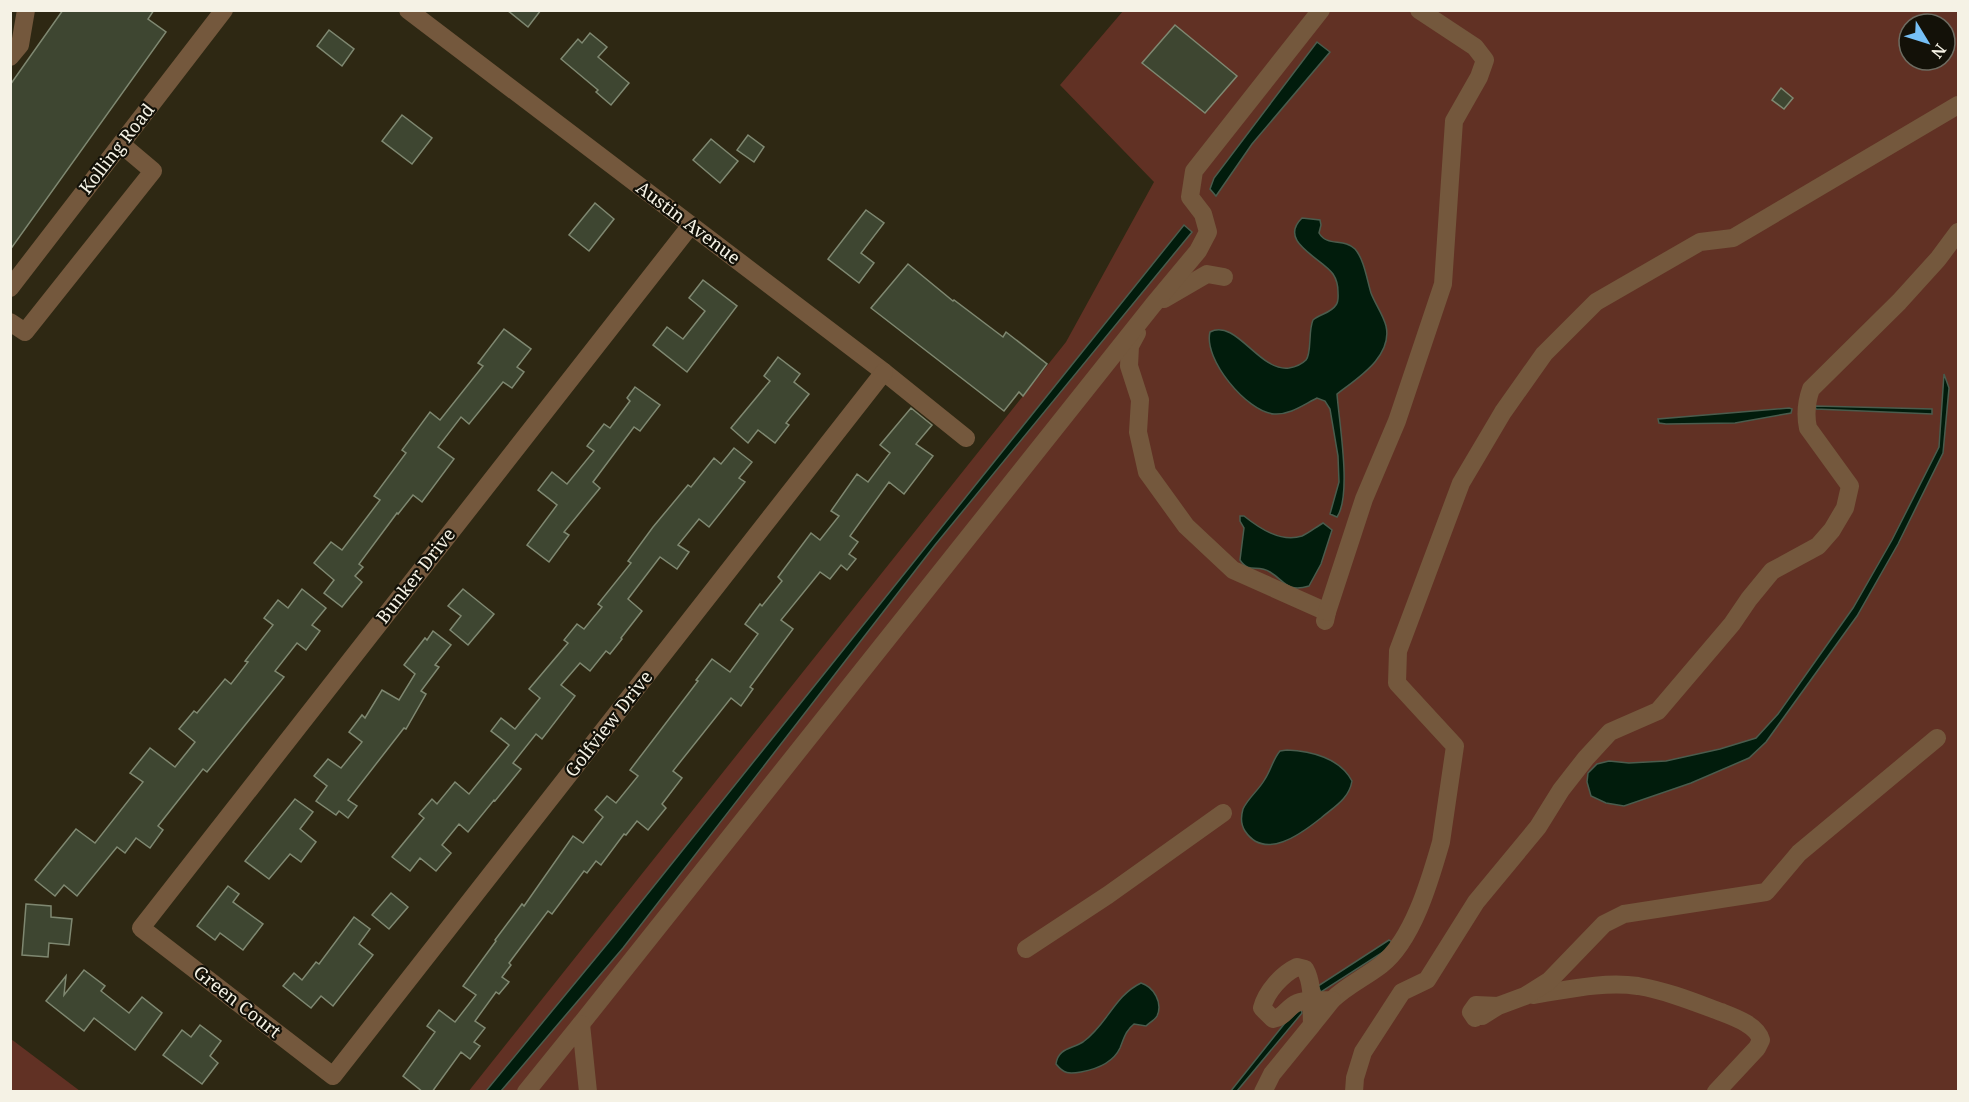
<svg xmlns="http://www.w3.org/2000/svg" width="1969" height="1102" viewBox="0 0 1969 1102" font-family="'Noto Serif',serif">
<rect width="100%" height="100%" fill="#2e2813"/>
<!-- green -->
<g fill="#613124" fill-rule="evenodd">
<path d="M 1123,11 L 1958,11 L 1958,1091 L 468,1092 L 1066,342 L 1154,182 L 1060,85 ZM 1909,24 L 1945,24 L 1945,60 L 1909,60 Z"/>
<polygon points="10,1039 11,1039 80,1091 11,1091"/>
</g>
<!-- water -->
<g fill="#011c0c" stroke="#4a5c4d" stroke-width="1.5">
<polygon points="1317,42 1330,52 1252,144 1216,196 1210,189 1214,178"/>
<path d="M 1302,218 L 1320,220 L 1321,225 L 1319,233 C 1327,247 1344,238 1355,249 C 1364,259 1367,280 1371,293 C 1375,304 1383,314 1386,326 C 1393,357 1356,379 1337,394 C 1339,422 1352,495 1337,517 L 1330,514 L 1339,482 L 1338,456 L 1330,409 L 1325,401 L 1317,398 C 1303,405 1290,415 1274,414 C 1247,412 1203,359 1210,332 C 1236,318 1259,372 1289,368 C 1295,367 1301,365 1306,360 C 1312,353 1308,331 1313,320 C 1320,314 1331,313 1336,305 C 1339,301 1338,296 1338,292 C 1338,285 1337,280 1333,274 C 1322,258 1277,242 1302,218 Z"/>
<polygon points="1184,225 1192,232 935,545 623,948 501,1091 486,1091 613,937"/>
<polygon points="1944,374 1949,388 1943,453 1898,544 1857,616 1766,742 1749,758 1691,783 1624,806 1606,803 1591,796 1587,782 1588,773 1597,764 1609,761 1629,763 1666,761 1720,749 1756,738 1778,714 1853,608 1892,540 1939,447"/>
<polygon points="1815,406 1932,409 1932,414 1816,409"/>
<polygon points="1789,408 1792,409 1791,413 1735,423 1666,424 1659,423 1658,419"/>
<path d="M 1240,516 L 1244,516 C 1259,528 1281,543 1302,536 C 1309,533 1316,527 1323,523 L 1332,530 L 1321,564 L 1309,586 C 1287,593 1285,581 1270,572 C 1257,564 1249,574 1240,560 L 1244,528 L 1240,521 Z"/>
<path d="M 1287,750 C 1311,751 1340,758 1352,781 C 1349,799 1334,807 1321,818 C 1301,834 1265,861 1245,831 C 1241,825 1241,816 1243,809 C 1248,798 1259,790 1265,779 C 1271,770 1273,759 1280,751 Z"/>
<polygon points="1389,940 1392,942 1391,947 1321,992 1318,986"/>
<path d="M 1141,983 C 1154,987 1163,1003 1157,1016 C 1155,1020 1149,1023 1146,1026 L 1134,1024 C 1126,1030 1124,1038 1120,1048 C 1113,1063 1097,1069 1081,1072 C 1069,1074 1064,1074 1056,1064 C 1058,1048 1072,1049 1083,1042 C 1107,1025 1114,996 1141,983 Z"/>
<polygon points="1301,1009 1302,1013 1237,1091 1230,1092 1285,1023"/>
</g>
<!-- building -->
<g fill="#3e4631" stroke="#7f8871" stroke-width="1.5">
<polygon points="63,10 154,10 148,19 166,32 10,250 10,85"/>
<polygon points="507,10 541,10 528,27"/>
<polygon points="1175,25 1237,76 1205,113 1142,63"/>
<polygon points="329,30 354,49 342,66 317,46"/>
<polygon points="590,33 607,47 598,57 629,83 611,105 596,92 598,90 561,59 578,39 582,43"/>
<polygon points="1781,88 1793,98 1784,109 1772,100"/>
<polygon points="402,115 432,138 412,164 382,141"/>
<polygon points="748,135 764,147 754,162 737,150"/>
<polygon points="711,139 738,161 720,183 693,160"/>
<polygon points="595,203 614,219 589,251 569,235"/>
<polygon points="866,210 884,223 861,253 874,263 859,283 828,259"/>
<polygon points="908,264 953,301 954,300 1003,337 1006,332 1047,364 1023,396 1019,392 1004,411 871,308"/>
<polygon points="703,280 737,306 687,372 653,345 667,327 683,339 705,311 689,298"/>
<polygon points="504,329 531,349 517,367 524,372 512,388 503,382 469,424 461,417 438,447 454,459 422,502 413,495 398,514 397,513 359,564 363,567 355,576 362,582 342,607 324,593 334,580 314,563 331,542 342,550 380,500 374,496 406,453 402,450 430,412 440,420 483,366 478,363"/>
<polygon points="778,357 800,374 794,382 809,394 786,423 789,425 775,443 758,430 748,443 731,428 770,381 764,376"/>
<polygon points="635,387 660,405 640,431 634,427 593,482 600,488 564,532 569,535 549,562 527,545 557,505 538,490 552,472 567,484 594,451 587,446 604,424 610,428 630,401 627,398"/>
<polygon points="911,408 932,425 916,444 933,456 904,494 889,482 850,536 858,542 849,554 856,559 847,570 841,565 830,579 820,572 781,620 793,629 750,687 753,689 741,706 731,698 673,771 682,778 662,804 666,808 648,830 637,821 626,835 624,834 601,865 596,861 587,873 584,871 552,914 548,911 509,963 511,965 502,977 509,982 499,994 496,992 475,1021 485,1028 474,1042 480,1046 470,1059 461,1052 432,1092 423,1092 403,1076 435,1032 427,1026 439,1010 455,1022 476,995 463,986 496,941 495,940 522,904 524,906 573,836 583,843 603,817 595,810 607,796 616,803 638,776 630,770 698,681 696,680 712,659 730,672 758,634 745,624 760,604 762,606 782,581 778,577 811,533 820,540 839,516 831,511 857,474 868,482 890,453 880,445"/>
<polygon points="734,448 752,462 739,478 745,482 709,527 699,519 678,545 689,552 677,569 660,557 628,599 642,611 621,638 622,639 610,654 606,651 590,671 580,663 561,685 575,696 542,739 536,734 513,763 521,769 495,801 494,800 468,832 459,824 442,845 451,853 436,871 420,858 410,871 392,857 424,818 419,814 432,799 437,804 455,782 469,794 509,745 491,731 501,718 515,729 540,698 529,689 568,643 564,640 577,624 584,629 602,607 598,604 631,563 628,561 653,527 688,485 691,487 714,458 721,464"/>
<polygon points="302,589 326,608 312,625 320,631 306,650 297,643 275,671 284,677 207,772 203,769 158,826 163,830 150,848 136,838 125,853 117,847 77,896 64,885 55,896 35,880 76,829 95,843 143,782 130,773 150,748 175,767 195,742 179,729 194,711 197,713 225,679 231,684 248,662 245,661 273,625 264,618 278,600 288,608"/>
<polygon points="463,589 494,614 468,645 450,630 461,616 448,606"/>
<polygon points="433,631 451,645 435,665 439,667 421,691 426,694 406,729 404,728 348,800 357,806 348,818 339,811 336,815 316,801 327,786 314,776 328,759 341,768 362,742 349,732 362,715 365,718 382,690 399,700 415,674 404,665 425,638 427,640"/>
<polygon points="295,799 313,812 300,829 316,842 301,862 290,854 269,879 245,861"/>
<polygon points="228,886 239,894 233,902 263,924 243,950 220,933 215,940 197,926"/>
<polygon points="391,893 408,907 389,929 372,915"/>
<polygon points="26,904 51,906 51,917 72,919 69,945 49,943 48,957 22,955"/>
<polygon points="354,917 370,929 359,944 373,955 333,1006 321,996 311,1008 283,986 294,973 302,980 316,962 319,964"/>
<polygon points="84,970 105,986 101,991 129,1013 142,997 162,1013 135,1050 94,1018 84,1031 46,1001 66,976 64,995"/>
<polygon points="200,1025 221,1041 210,1056 218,1063 202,1084 163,1055 182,1030 191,1037"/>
</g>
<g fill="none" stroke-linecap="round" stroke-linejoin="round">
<!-- minor -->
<g stroke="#74583d" stroke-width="18">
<polyline points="408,10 884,372 966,438"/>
<polyline points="10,57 20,45 26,10"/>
<polyline points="691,225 141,928 333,1076 884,372"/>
<polyline points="10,288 224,10"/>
<polyline points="1164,299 1207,274 1224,277"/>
<polyline points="10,322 25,332 153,171 121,144"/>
<polyline points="1137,333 1130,346 1129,366 1140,400 1138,432 1147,472 1186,526 1233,570 1327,612 1325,621"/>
<polyline points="1327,612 1364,499 1397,421 1443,284 1454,121 1479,77 1485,60 1475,47 1419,10"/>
<polyline points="1026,949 1108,895 1223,813"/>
<path d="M 1533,995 C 1566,990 1603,981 1638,986 C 1667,991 1694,1002 1721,1012 C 1734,1017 1757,1025 1761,1040 L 1757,1048 L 1716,1092"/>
<path d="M 1332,1000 C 1346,986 1364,978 1381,965 C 1413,940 1430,880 1441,842 L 1455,746 L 1397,683 L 1398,651 L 1461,483 L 1503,412 L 1544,354 L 1596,302 L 1700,242 L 1733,238 L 1958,105"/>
<polyline points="1498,1006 1482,1016 1481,1011 1475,1018 1471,1012 1476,1005 1498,1006 1525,996 1549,981 1604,924 1624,914 1766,892 1799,853 1937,738"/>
<polyline points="581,1024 1153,305 1198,251 1208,232 1203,214 1190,197 1194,171 1321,10"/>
<polyline points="526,1092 581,1024 588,1092"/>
<path d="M 1263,1092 L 1272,1074 L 1312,1025 C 1311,1007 1314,985 1305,969 L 1297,967 C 1282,974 1266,992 1262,1008 L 1273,1019 C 1284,1018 1287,1007 1297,1003 C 1306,999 1322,1001 1332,1000 L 1312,1025"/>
<path d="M 1354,1092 L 1355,1078 L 1363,1052 L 1402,992 L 1427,980 L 1476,902 L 1538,827 L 1561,790 L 1586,758 L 1610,732 L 1658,711 L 1732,624 L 1749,599 L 1772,571 L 1818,546 L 1832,530 L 1845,508 L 1850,486 L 1808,428 C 1805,414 1806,403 1811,389 L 1899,302 L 1938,259 L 1958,232"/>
</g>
</g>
<g text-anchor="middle" stroke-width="4.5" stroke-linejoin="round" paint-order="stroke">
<!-- street labels -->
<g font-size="18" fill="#f5f2e5" stroke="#131108">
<text transform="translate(117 149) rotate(-52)" y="6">Kolling Road</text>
<text transform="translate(688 223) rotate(37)" y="6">Austin Avenue</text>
<text transform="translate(416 576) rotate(-52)" y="6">Bunker Drive</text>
<text transform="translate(609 724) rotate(-52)" y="6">Golfview Drive</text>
<text transform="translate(237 1002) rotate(38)" y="6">Green Court</text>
</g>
</g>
<!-- border -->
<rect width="1969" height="1102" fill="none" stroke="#f5f2e5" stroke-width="24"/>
<!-- north arrow -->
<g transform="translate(1927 42) rotate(128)"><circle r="28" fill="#131108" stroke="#6d6b60" stroke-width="1.5"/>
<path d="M0-4.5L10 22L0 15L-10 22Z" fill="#76c0f7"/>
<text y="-9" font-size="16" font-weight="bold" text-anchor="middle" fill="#f5f2e5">N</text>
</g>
</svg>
